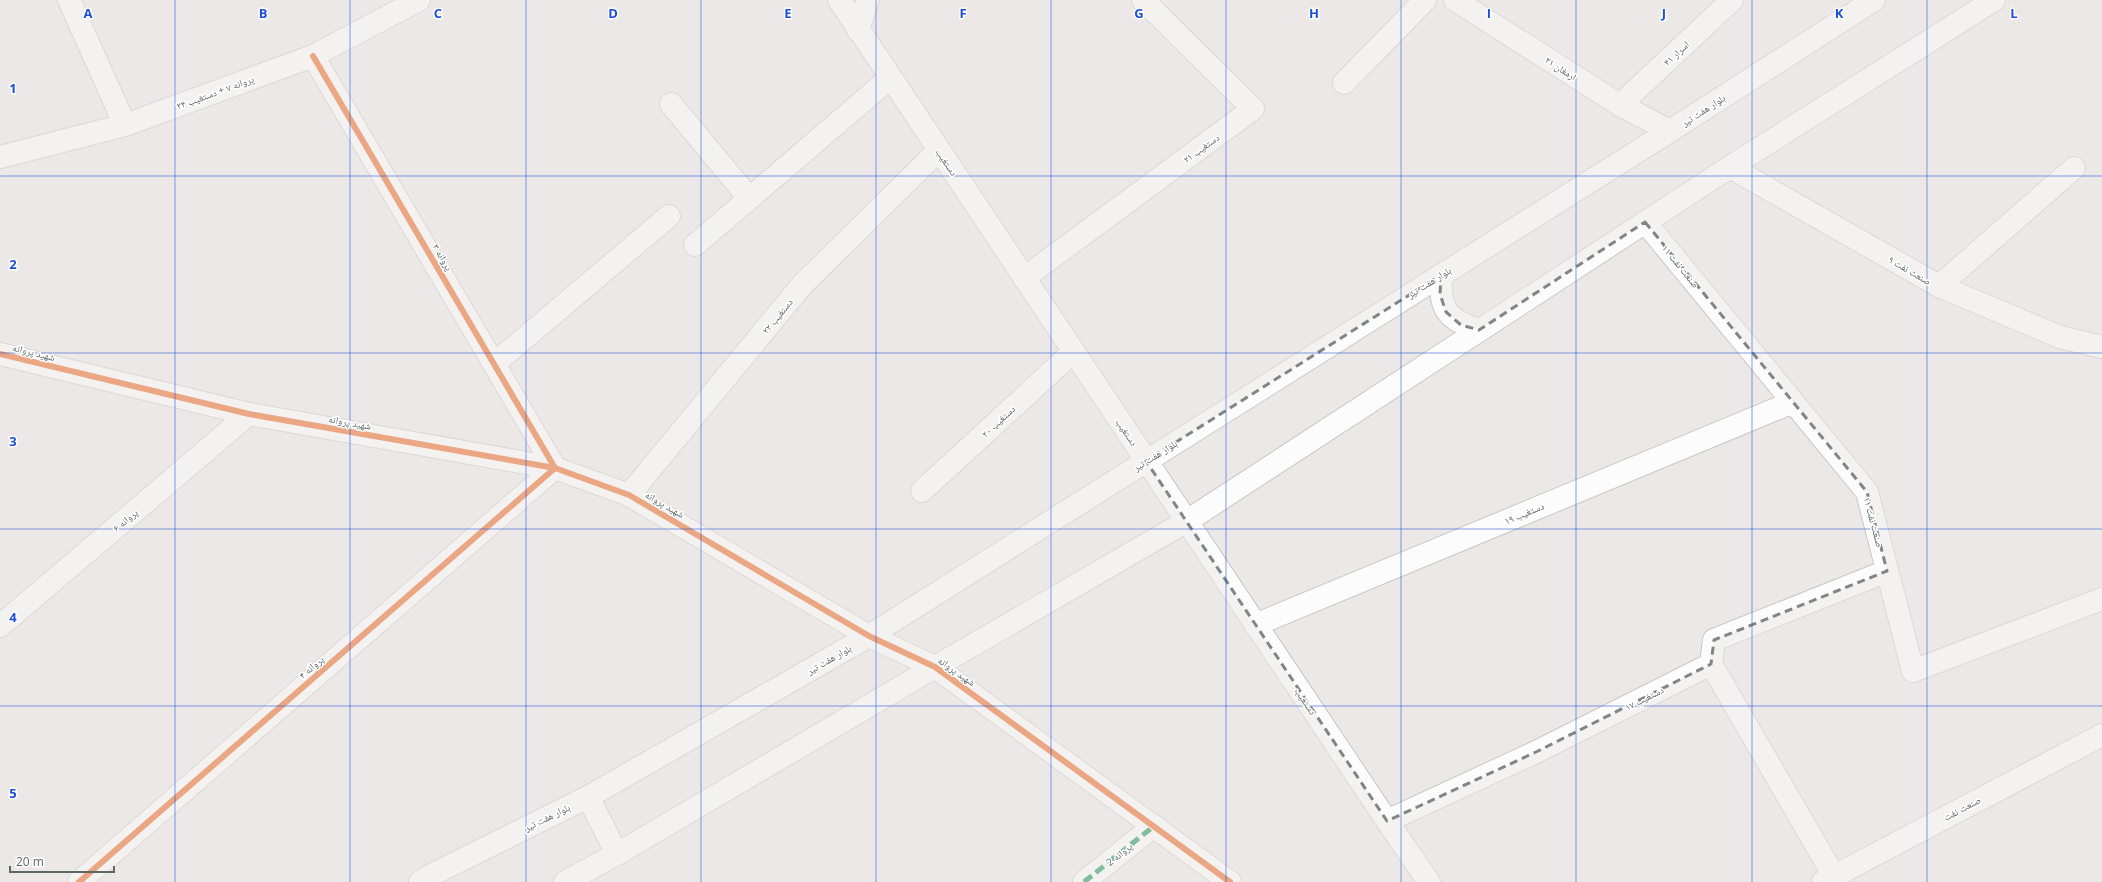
<svg xmlns="http://www.w3.org/2000/svg" width="2102" height="882" viewBox="0 0 2102 882" font-family="'Open Sans','Noto Naskh Arabic',sans-serif">
<rect width="100%" height="100%" fill="#ede8e8"/>
<g fill="none" stroke-linecap="round" stroke-linejoin="round">
<!-- street casing -->
<g stroke="#c8c7c7" stroke-width="24">
<g id="street">
<polyline points="69,0 125,125"/>
<polyline points="1455,0 1620,105 1670,131"/>
<polyline points="858,30 868,0"/>
<polyline points="1344,83 1425,0"/>
<polyline points="671,104 749,198"/>
<polyline points="1620,105 1732,0"/>
<polyline points="0,157 125,125 313,56 419,0"/>
<polyline points="1730,167 1939,286 2060,337 2102,347"/>
<polyline points="1645,222 1867,492 1913,671 2102,599"/>
<polyline points="695,245 890,78"/>
<polyline points="1024,278 1253,109 1143,0"/>
<polyline points="1939,286 2074,168"/>
<polyline points="494,364 669,216"/>
<polyline points="922,491 1073,352"/>
<polyline points="629,495 802,285 939,150"/>
<polyline points="1255,625 1793,402"/>
<polyline points="0,626 249,414"/>
<polyline points="1711,664 1834,876"/>
<polyline points="1387,821 1536,752 1711,664 1714,640 1887,571"/>
<polyline points="79,882 555,468 313,56"/>
<polyline points="1084,882 1154,826"/>
</g>
</g>
<!-- secondary casing -->
<g stroke="#c8c7c7" stroke-width="24">
<g id="secondary">
<polyline points="839,0 1387,821 1429,882"/>
<path d="M 1441,275 C 1439,309 1447,320 1479,330"/>
<polyline points="0,354 249,414 555,468 629,495 869,636 935,667 1230,882"/>
<polyline points="588,797 617,854"/>
<polyline points="420,882 431,875 588,797 869,636 1670,131 1874,0"/>
<polyline points="565,882 617,854 935,667 1187,521 1730,167 1994,0"/>
<polyline points="1823,882 2102,735"/>
</g>
</g>
<!-- street -->
<use href="#street" stroke="#fcfcfc" stroke-width="22"/>
<!-- secondary -->
<use href="#secondary" stroke="#fcfcfc" stroke-width="22"/>
<!-- quiet -->
<polyline stroke="#00873e" stroke-width="5" stroke-dasharray="10 5" stroke-linecap="butt" points="1084,882 1154,826"/>
<!-- cycleway casing -->
<g stroke="#fff" stroke-width="8">
<g id="cycleway">
<polyline points="0,354 249,414 555,468 629,495 869,636 935,667 1230,882"/>
<polyline points="79,882 555,468 313,56"/>
</g>
</g>
<!-- cycleway -->
<use href="#cycleway" stroke="#e8590c" stroke-width="6"/>
</g>
<!-- marked area -->
<path d="M0 0H2102V882H0ZM 1645,222 L 1867,492 L 1887,571 L 1714,640 L 1711,664 L 1536,752 L 1387,821 L 1146,461 L 1441,275 L 1440,294 L 1446,312 L 1461,325 L 1479,330 Z" fill="#ede8e8" fill-opacity=".55" fill-rule="evenodd"/>
<path fill="none" stroke="#808686" stroke-width="3" stroke-dasharray="8 5" stroke-linejoin="round" d="M 1645,222 L 1867,492 L 1887,571 L 1714,640 L 1711,664 L 1536,752 L 1387,821 L 1146,461 L 1441,275 L 1440,294 L 1446,312 L 1461,325 L 1479,330 Z"/>
<!-- grid -->
<path fill="none" stroke="#1d4ed8" stroke-width="1" stroke-opacity="0.55" d="M 175,0 L 175,882M 350,0 L 350,882M 526,0 L 526,882M 701,0 L 701,882M 876,0 L 876,882M 1051,0 L 1051,882M 1226,0 L 1226,882M 1401,0 L 1401,882M 1576,0 L 1576,882M 1752,0 L 1752,882M 1927,0 L 1927,882M 0,176 L 2102,176M 0,353 L 2102,353M 0,529 L 2102,529M 0,706 L 2102,706"/>
<g text-anchor="middle" stroke-width="3" stroke-linejoin="round" paint-order="stroke">
<!-- street labels -->
<g font-size="10" fill="#5d6766" stroke="#fff">
<text transform="translate(1676 53) rotate(-43)" y="4">اسرار ۴۱</text>
<text transform="translate(1561 68) rotate(33)" y="4">ارمغان ۲۱</text>
<text transform="translate(215 92) rotate(-20)" y="4">پروانه ۷ + دستغیب ۲۴</text>
<text transform="translate(1703 110) rotate(-33)" y="4">بلوار هفت تیر</text>
<text transform="translate(1201 148) rotate(-36)" y="4">دستغیب ۲۱</text>
<text transform="translate(947 162) rotate(56)" y="4">دستغیب</text>
<text transform="translate(443 257) rotate(60)" y="4">پروانه ۳</text>
<text transform="translate(1681 266) rotate(51)" y="4">صنعت نفت ۱۱</text>
<text transform="translate(1910 270) rotate(30)" y="4">صنعت نفت ۹</text>
<text transform="translate(1429 282) rotate(-32)" y="4">بلوار هفت تیر</text>
<text transform="translate(777 316) rotate(-51)" y="4">دستغیب ۲۲</text>
<text transform="translate(34 352) rotate(14)" y="4">شهید پروانه</text>
<text transform="translate(998 421) rotate(-43)" y="4">دستغیب ۲۰</text>
<text transform="translate(350 422) rotate(10)" y="4">شهید پروانه</text>
<text transform="translate(1127 432) rotate(56)" y="4">دستغیب</text>
<text transform="translate(1155 455) rotate(-32)" y="4">بلوار هفت تیر</text>
<text transform="translate(665 504) rotate(30)" y="4">شهید پروانه</text>
<text transform="translate(1524 513) rotate(-23)" y="4">دستغیب ۱۹</text>
<text transform="translate(125 520) rotate(-40)" y="4">پروانه ۶</text>
<text transform="translate(1874 522) rotate(75)" y="4">صنعت نفت ۱۱</text>
<text transform="translate(829 659) rotate(-30)" y="4">بلوار هفت تیر</text>
<text transform="translate(311 667) rotate(-41)" y="4">پروانه ۴</text>
<text transform="translate(957 671) rotate(35)" y="4">شهید پروانه</text>
<text transform="translate(1644 698) rotate(-27)" y="4">دستغیب ۱۷</text>
<text transform="translate(1306 701) rotate(56)" y="4">دستغیب</text>
<text transform="translate(1962 808) rotate(-28)" y="4">صنعت نفت</text>
<text transform="translate(547 817) rotate(-26)" y="4">بلوار هفت تیر</text>
<text transform="translate(1119 854) rotate(-39)" y="4">پروانه 2</text>
</g>
</g>
<g font-size="13" text-anchor="middle" font-weight="bold" fill="#1d4ed8" stroke="#fff" stroke-width="3" stroke-linejoin="round" paint-order="stroke">
<text x="88" y="18">A</text>
<text x="263" y="18">B</text>
<text x="438" y="18">C</text>
<text x="613" y="18">D</text>
<text x="788" y="18">E</text>
<text x="963" y="18">F</text>
<text x="1139" y="18">G</text>
<text x="1314" y="18">H</text>
<text x="1489" y="18">I</text>
<text x="1664" y="18">J</text>
<text x="1839" y="18">K</text>
<text x="2014" y="18">L</text>
<text x="13" y="93">1</text>
<text x="13" y="269">2</text>
<text x="13" y="446">3</text>
<text x="13" y="622">4</text>
<text x="13" y="798">5</text>
</g>
<!-- scale -->
<path d="M10 866v6h104v-6" fill="none" stroke="#5d6766" stroke-width="2"/>
<text x="16" y="866" font-size="12" fill="#5d6766" stroke="#ffffff" stroke-width="3" paint-order="stroke">20 m</text>
</svg>
